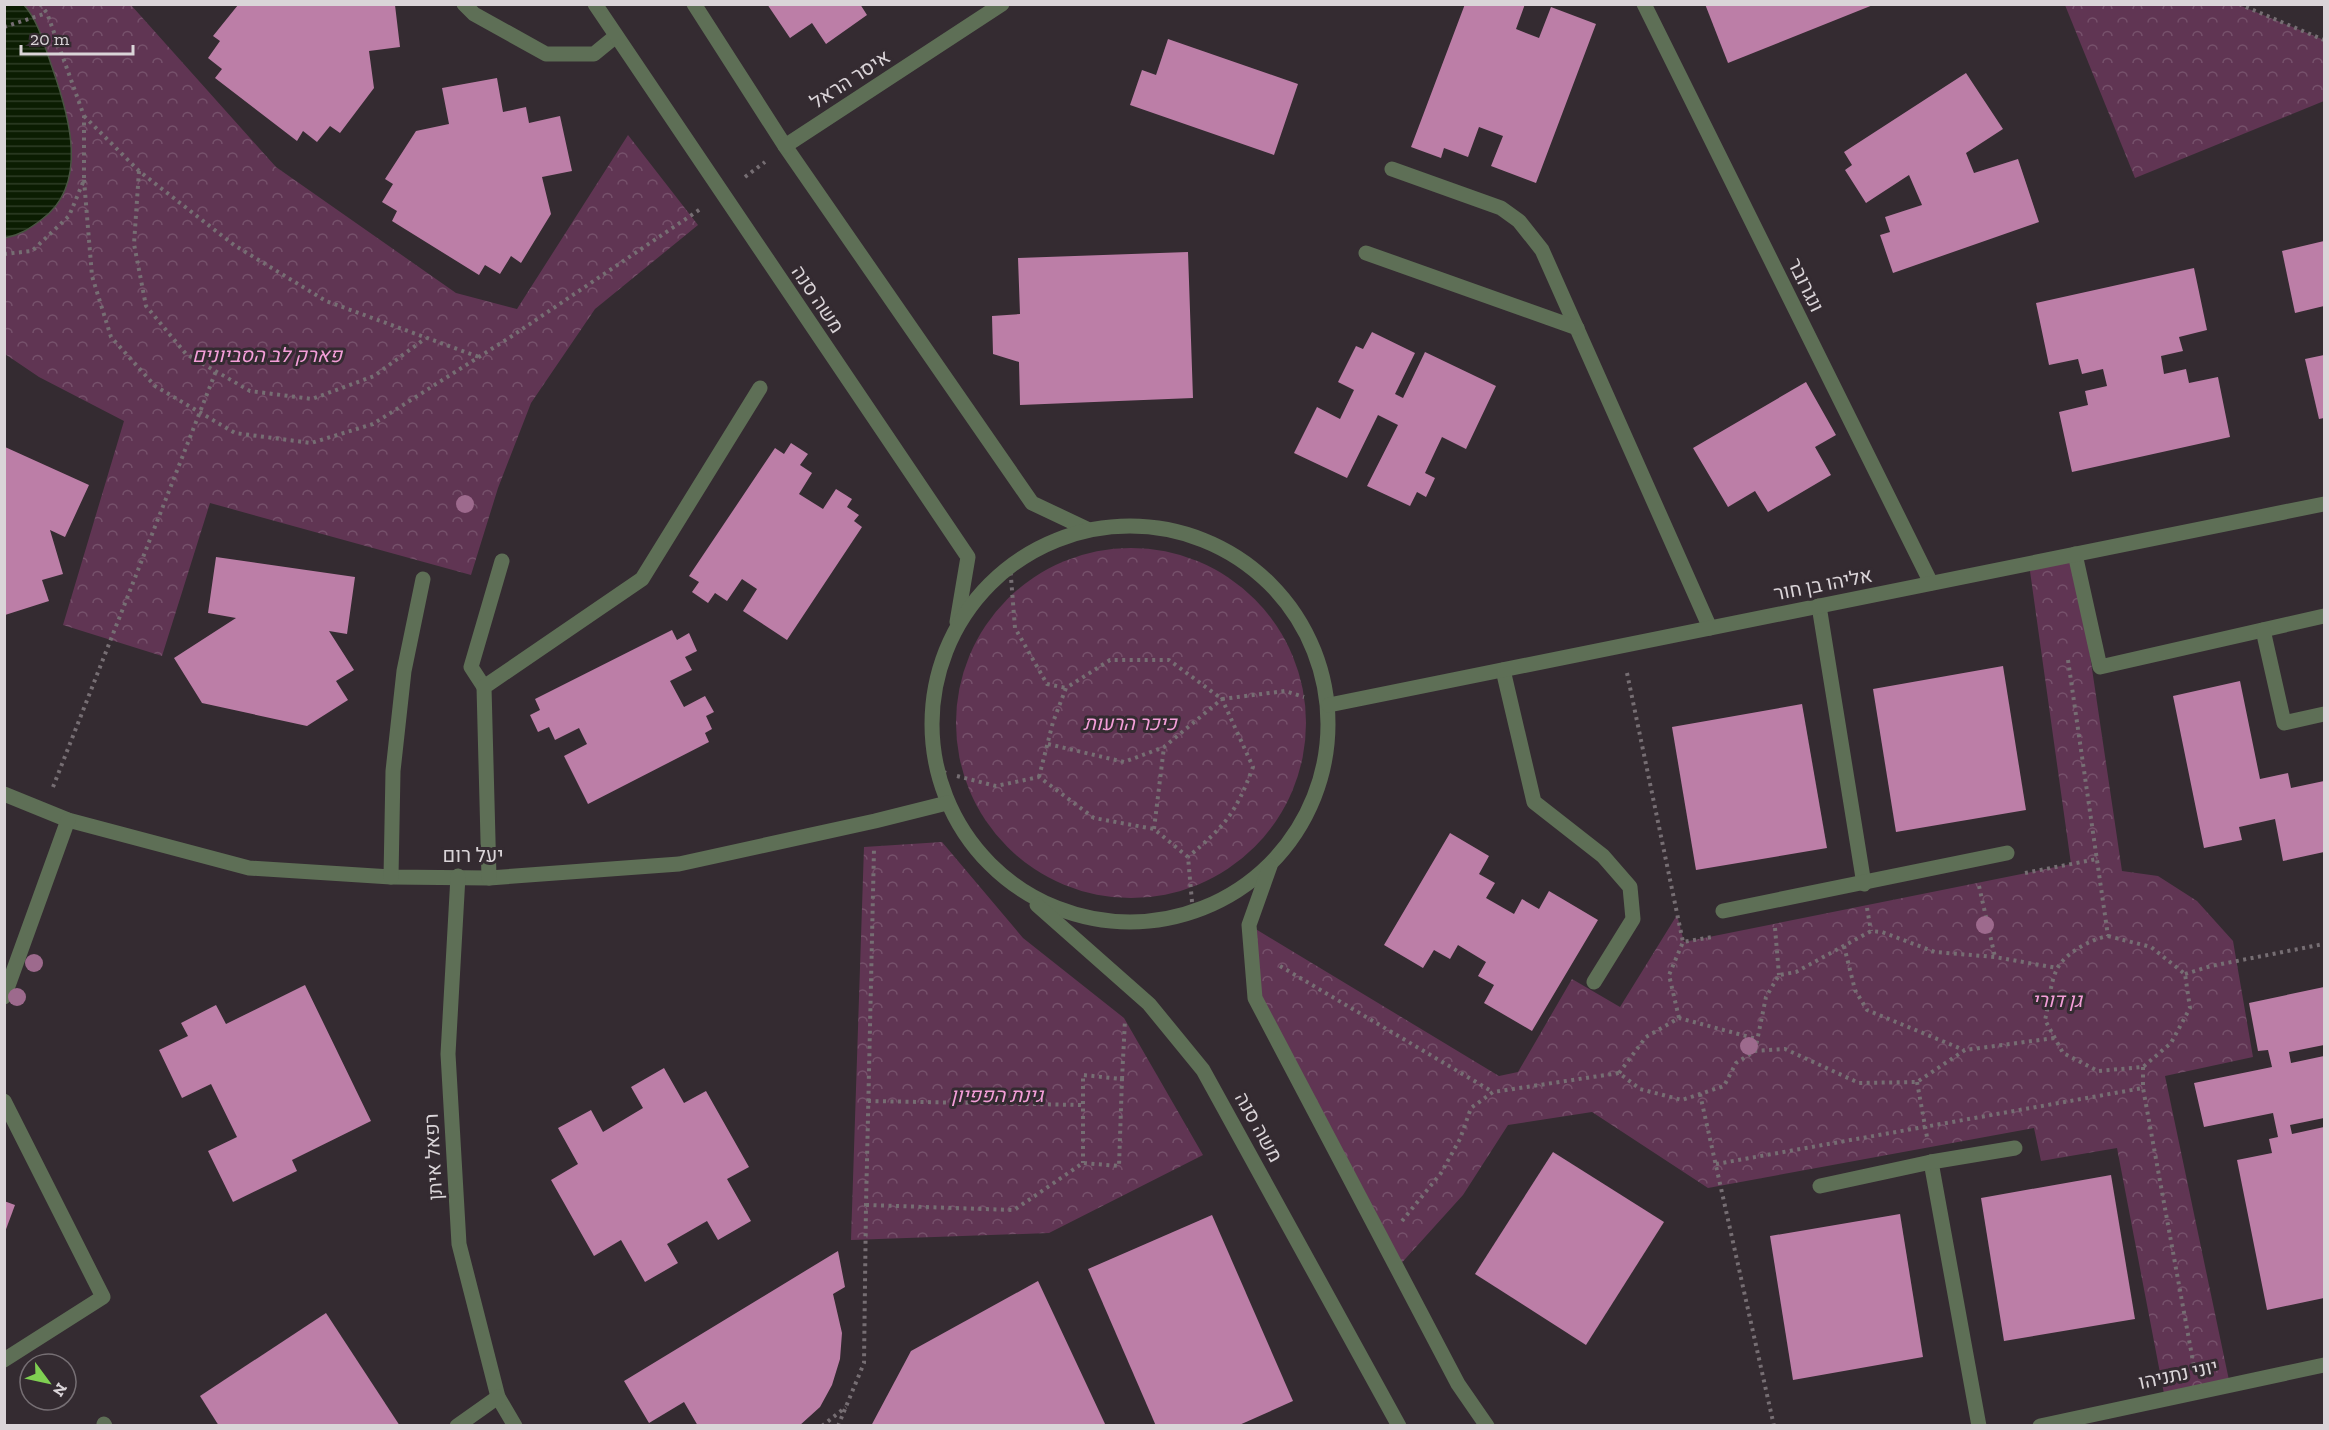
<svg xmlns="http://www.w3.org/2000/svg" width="2329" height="1430" viewBox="0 0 2329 1430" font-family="'Zilla Slab',Heebo,serif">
<defs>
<pattern id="park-crowns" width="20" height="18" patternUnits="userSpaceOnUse" patternTransform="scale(1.5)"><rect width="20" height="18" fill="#603553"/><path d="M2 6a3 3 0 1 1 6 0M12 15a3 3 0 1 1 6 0" fill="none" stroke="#76516b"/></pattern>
<pattern id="water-rules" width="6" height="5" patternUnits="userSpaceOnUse" patternTransform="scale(1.5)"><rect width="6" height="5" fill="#0b1d02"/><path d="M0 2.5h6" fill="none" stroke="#2e3d26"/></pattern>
</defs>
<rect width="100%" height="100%" fill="#342b31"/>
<!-- park -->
<g fill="url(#park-crowns)">
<polygon points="4,5 131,5 276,167 456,293 517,309 628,135 698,225 595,309 531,403 498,488 471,575 210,503 162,656 63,625 124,421 39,377 5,354"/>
<polygon points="2065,5 2239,5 2324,40 2324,101 2135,178"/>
<circle cx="1131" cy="723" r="175"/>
<polygon points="2075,554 2122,871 2158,876 2197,901 2233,941 2253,1057 2165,1076 2230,1385 2165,1399 2117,1148 2041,1161 2034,1128 1708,1188 1592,1112 1508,1125 1463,1195 1397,1268 1255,998 1249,925 1499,1076 1518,1072 1572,979 1620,1007 1677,915 1684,942 2071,864 2029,564"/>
<polygon points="942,842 1023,938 1124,1018 1203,1155 1049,1233 851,1240 864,847"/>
</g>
<!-- water -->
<path fill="url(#water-rules)" stroke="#495442" stroke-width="1.5" d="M 4,5 L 24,5 C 39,22 44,45 52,67 C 69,115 90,185 41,220 C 29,229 20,235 5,238 Z"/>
<!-- building -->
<g fill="#bc7ea7">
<polygon points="767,4 860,4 867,15 826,44 812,23 790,38"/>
<polygon points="1465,4 1525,4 1516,29 1539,38 1551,7 1596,24 1536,183 1491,166 1503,136 1479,127 1468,157 1444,148 1441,158 1411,147"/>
<polygon points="1705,4 1873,4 1873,5 1728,63"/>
<polygon points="238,5 395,5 400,47 369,51 374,88 340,133 330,126 317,142 303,131 297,141 215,78 222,69 208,58 220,41 213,36"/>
<polygon points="1168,39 1298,84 1274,155 1130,105 1142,70 1156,75"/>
<polygon points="1966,73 2003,129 1966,153 1974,173 2018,159 2039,222 1893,273 1880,235 1890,232 1885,217 1922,205 1909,175 1866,203 1845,170 1852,165 1844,152"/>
<polygon points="497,78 503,112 526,107 529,123 560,116 572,171 542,177 551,214 521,263 511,256 500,274 485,265 479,275 392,221 397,211 382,202 393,184 385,179 416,131 449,124 442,88"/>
<polygon points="2324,241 2324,306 2295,313 2282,251"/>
<polygon points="1188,252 1193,398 1020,405 1019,362 993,354 992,316 1020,314 1018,258"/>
<polygon points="2194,268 2207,330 2179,337 2183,351 2161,356 2164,374 2186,369 2189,383 2218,377 2230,437 2072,472 2059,412 2088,405 2085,391 2107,386 2103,369 2082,374 2078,359 2049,365 2036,303"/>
<polygon points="1372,332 1415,353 1395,394 1403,398 1425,352 1496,386 1466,449 1442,437 1425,473 1435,478 1426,497 1417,492 1410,506 1367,486 1398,425 1378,415 1347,478 1294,453 1317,407 1340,419 1354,390 1338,382 1356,346 1363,349"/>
<polygon points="2324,355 2324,418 2319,419 2305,359"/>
<polygon points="1806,382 1836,435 1815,447 1831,475 1768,512 1755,491 1728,507 1693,448"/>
<polygon points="791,443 808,454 800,465 812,473 799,494 823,509 836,489 852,499 847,507 859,515 854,521 862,527 787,640 743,611 757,589 742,579 727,601 715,593 708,603 692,592 699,582 689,576 775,448 784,454"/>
<polygon points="5,447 89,485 65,537 50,530 63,574 42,580 49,601 5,615"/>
<polygon points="216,557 355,577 347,634 329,631 354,670 336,681 348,700 307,726 202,703 174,658 236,618 208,613"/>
<polygon points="672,630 677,640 689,633 697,651 685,657 692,670 670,681 684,707 705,696 714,712 706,716 712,729 705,733 709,742 588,804 564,756 587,744 579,728 555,740 549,727 538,732 530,715 540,710 535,699"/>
<polygon points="2003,666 2026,810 1896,832 1873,689"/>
<polygon points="2240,681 2260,779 2288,773 2291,788 2324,781 2324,852 2283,861 2275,819 2239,827 2242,840 2204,848 2173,696"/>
<polygon points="1802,704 1827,848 1696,870 1672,727"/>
<polygon points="1450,833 1489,856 1479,874 1495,883 1486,898 1514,914 1522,899 1539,909 1549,891 1598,920 1532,1031 1484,1003 1494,985 1478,976 1486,962 1458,945 1450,959 1434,950 1423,968 1384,945"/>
<polygon points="305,985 371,1121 292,1160 297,1171 233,1202 208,1151 237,1137 211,1084 182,1098 159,1050 188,1036 181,1023 216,1005 226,1024"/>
<polygon points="2324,987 2324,1045 2289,1052 2291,1063 2324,1056 2324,1118 2290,1125 2292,1134 2324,1127 2324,1298 2267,1310 2237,1160 2272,1153 2269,1139 2278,1137 2273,1113 2204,1127 2194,1083 2272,1067 2268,1050 2258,1051 2249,1003"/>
<polygon points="664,1068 684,1103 706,1091 749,1167 727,1179 751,1221 718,1240 707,1221 667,1244 678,1263 645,1282 621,1240 594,1256 551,1180 578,1164 558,1128 591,1110 603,1132 643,1108 631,1087"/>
<polygon points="1553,1152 1664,1222 1586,1345 1475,1274"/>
<polygon points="2111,1175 2135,1319 2004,1341 1981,1198"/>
<polygon points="4,1201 15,1205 5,1232 4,1232"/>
<polygon points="1900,1214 1923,1357 1793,1380 1770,1236"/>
<polygon points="1212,1215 1293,1401 1237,1426 1156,1426 1088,1269"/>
<polygon points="838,1251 845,1287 833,1294 842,1333 840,1359 832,1385 820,1407 799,1426 698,1426 684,1402 649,1423 624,1381"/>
<polygon points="1038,1281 1106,1426 871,1426 911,1351"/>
<polygon points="326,1313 400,1426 219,1426 200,1396"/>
</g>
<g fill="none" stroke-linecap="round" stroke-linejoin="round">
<!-- path -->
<g stroke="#766e73" stroke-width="4" stroke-dasharray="3 4.5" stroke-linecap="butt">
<polyline points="2239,4 2324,40"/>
<polyline points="4,27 47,13"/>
<polyline points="84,116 139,171 234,245 326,301 479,357"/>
<polyline points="139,171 134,244 146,306 186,354 250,391 312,399 374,376 426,338"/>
<polyline points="745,177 765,162"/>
<polyline points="84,180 92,276 111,337 155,386 235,433 311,443 373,424 512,336 702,208"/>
<polyline points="4,254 32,251 69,216 84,180 84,116 47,13 40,4"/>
<polyline points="1010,565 1015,628 1047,684 1066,688"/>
<polyline points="2068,660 2108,936"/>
<polyline points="1627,673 1683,942 1712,937"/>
<path d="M 1048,744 L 1124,762 L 1164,747 L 1222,699 L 1253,767 C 1236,813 1225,826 1188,857"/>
<polyline points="936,770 950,774"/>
<polyline points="957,776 996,786 1039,777 1094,818 1154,829 1188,857 1193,913"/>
<polyline points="1039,777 1053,722 1066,688 1110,660 1169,660 1222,699 1285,691 1304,697"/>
<polyline points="53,787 216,371"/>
<polyline points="1154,829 1164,747"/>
<polyline points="2025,873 2097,859"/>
<polyline points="1979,886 1995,957"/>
<polyline points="1867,908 1871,931"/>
<polyline points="1775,928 1779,975"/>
<path d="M 2108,936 L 2151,947 L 2185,974 L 2190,1008 L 2171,1043 L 2143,1067 L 2098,1071 L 2063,1053 L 2045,1020 C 2049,1004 2050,983 2057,969 C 2065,953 2091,939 2108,936 Z"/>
<polyline points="1844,946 1855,990 1867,1010 1964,1050"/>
<polyline points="1280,966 1493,1092"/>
<polyline points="2185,974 2211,966 2324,944"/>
<polyline points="1679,1018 1669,975 1683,942"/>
<polyline points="1755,1051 1766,997 1779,975 1796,972 1871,931 1882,932 1935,952 1995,957 2057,968"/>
<polyline points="2143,1067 2143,1088 2194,1367"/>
<polyline points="1619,1073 1646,1037 1679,1018 1757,1039"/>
<polyline points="1122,1079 1125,1020"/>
<polyline points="1917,1082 1927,1137"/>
<polyline points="1700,1094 1774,1426"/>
<polyline points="868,1101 1083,1105"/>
<polyline points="1716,1164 2143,1088"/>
<polyline points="866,1205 1014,1210 1083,1163 1119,1166 1122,1079 1083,1075 1083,1163"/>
<polyline points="1402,1221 1441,1173 1460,1139 1471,1108 1493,1092 1619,1073 1640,1089 1682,1100 1724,1086 1736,1063 1755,1051 1785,1049 1859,1083 1917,1082 1965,1050 2055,1038"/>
<polyline points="822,1426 846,1407"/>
<polyline points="838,1426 864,1363 866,1205 874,849"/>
</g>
<!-- minor -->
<g stroke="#5e6f56" stroke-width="15">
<polyline points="464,4 474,14 546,54 594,54 616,36"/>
<polyline points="595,4 968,557 957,622"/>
<polyline points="694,4 785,146 1032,503 1087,529"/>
<polyline points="1644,4 1931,583"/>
<polyline points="785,146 1002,4"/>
<polyline points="1392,169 1501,208 1519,221 1542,250 1710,628"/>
<polyline points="1366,253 1577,328"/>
<circle cx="1130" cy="724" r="198"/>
<polyline points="2075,554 2100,667 2324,616"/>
<polyline points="1819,606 1864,884"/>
<polyline points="2263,630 2284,723 2324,714"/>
<polyline points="1503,670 1534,802 1603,856 1630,887 1633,919 1594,982"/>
<polyline points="484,687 471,667 502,561"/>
<polyline points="1329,705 2324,504"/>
<polyline points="4,794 68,820 249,868 391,877 489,878 679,864 875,821 947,803"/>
<polyline points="1270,866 1249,925 1255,998 1458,1384 1487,1426"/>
<polyline points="458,876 448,1054 459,1244 498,1397 515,1426"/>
<polyline points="391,877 393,771 404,671 423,579"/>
<polyline points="489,878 484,687 642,579 760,388"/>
<polyline points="1037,905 1149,1004 1203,1070 1399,1426"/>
<polyline points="1723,911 2007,853"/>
<polyline points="4,997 68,820"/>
<polyline points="4,1101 103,1297 4,1360"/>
<polyline points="1931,1162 1979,1426"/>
<polyline points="1820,1186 1931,1162 2015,1148"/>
<polyline points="104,1424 105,1426"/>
<polyline points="457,1426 498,1397"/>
<polyline points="2040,1426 2324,1365"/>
</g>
</g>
<!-- trees -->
<g fill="#9d6a8d">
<circle cx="465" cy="504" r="9"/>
<circle cx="1985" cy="925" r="9"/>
<circle cx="34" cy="963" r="9"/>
<circle cx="17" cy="997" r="9"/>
<circle cx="1749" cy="1046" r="9"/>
</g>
<g text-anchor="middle" stroke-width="6" stroke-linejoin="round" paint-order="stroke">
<!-- street labels -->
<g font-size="20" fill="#dad4d8" stroke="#342b31">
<text transform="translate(850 79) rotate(-33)" y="7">איסר הראל</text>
<text transform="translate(1806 285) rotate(64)" y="7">ונגרובר</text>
<text transform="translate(818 299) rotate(56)" y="7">משה סנה</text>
<text transform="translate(1823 584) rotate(-11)" y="7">אליהו בן חור</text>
<text x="473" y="862">יעל רום</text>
<text transform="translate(1259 1127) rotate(61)" y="7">משה סנה</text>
<text transform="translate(433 1157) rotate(-93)" y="7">רפאל איתן</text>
<text transform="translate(2178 1374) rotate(-12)" y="7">יוני נתניהו</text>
</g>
<!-- park labels -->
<g font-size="20" font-style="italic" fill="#f39ed8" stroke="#342b31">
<text x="267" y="362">פארק לב הסביונים</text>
<text x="1130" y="730">כיכר הרעות</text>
<text x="2057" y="1007">גן דורי</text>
<text x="997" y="1102">גינת הפפיון</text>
</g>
</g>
<!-- border -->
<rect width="2329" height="1430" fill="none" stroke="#dad4d8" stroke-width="12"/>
<!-- north arrow -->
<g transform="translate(48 1382) rotate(123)"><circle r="28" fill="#342b31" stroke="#766f74" stroke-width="1.5"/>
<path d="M0-4.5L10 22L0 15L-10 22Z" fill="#7fd052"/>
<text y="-9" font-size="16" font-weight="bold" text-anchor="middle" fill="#dad4d8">N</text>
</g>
<!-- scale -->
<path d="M21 45v9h112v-9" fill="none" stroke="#dad4d8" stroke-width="3"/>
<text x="30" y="45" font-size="18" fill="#dad4d8" stroke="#342b31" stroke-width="4.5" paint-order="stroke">20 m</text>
</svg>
